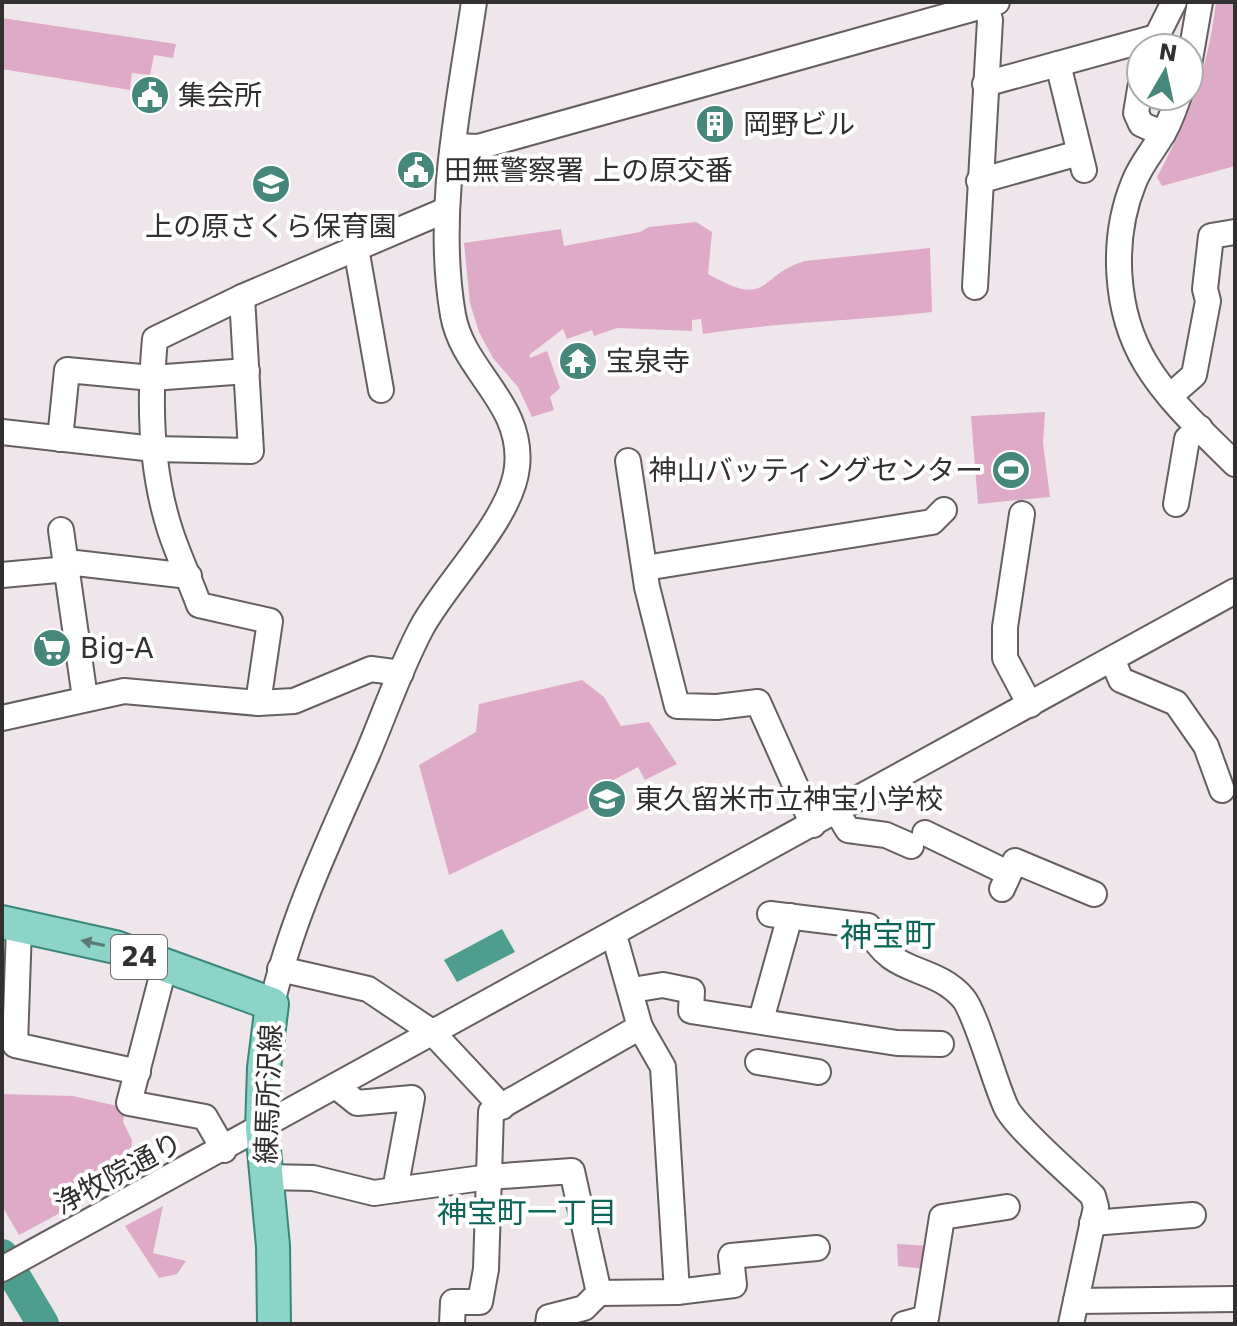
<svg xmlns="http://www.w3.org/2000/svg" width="1237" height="1326" viewBox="0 0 1237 1326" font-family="'DejaVu Sans','Noto Sans JP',sans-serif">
<rect width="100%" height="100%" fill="#eee6ea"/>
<!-- green -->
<g fill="#deaac7">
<path d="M 1216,2 L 1235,2 L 1235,166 L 1162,186 L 1157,177 C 1189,117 1208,70 1216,2 Z"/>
<polygon points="2,18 176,44 173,58 154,55 150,75 132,73 130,90 2,69"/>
<path d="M 696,222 L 712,232 L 708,274 C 771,310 757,275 805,261 L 930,248 L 932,312 C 856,321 779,322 703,334 L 701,319 L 692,320 L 692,331 L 617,328 L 594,336 L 592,330 L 567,339 L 563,329 L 529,355 L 530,358 L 547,351 L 560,388 L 550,397 L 554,410 L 532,417 L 518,387 L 493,358 L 479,332 L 470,303 L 464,243 L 561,229 L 564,246 L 640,232 L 649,227 Z"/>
<polygon points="1045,412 1043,443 1050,497 978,504 971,416"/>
<polygon points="582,680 604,697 621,726 649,722 677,764 645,780 638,767 604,785 610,798 449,875 419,765 476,732 479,704"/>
<polygon points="2,1094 73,1096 126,1108 123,1122 132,1140 131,1159 144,1168 19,1235 2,1206"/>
<polygon points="163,1206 153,1253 186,1261 177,1274 159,1278 125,1226"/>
<polygon points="897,1244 930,1246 925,1269 898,1266"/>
</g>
<!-- water -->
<polygon fill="#4d9e8f" points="502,929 515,952 457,982 444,960"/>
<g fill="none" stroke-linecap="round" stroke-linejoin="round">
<!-- river -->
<polyline stroke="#4d9e8f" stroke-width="32" points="2,1255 43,1324"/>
<!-- minor casing -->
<g stroke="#665f62" stroke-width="28">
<g id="minor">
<polyline points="1151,48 1174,2"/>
<polyline points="1058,64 1084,170"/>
<polyline points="1189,65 1200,2"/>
<polyline points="1141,83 1136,113 1141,124 1163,134"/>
<polyline points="985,84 1156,37"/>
<path d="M 1179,96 C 1174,109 1170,123 1162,135 C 1153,151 1141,164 1134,182 C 1111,238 1114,311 1146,364 C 1169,402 1204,433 1235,464"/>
<polyline points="454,146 478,147 997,2"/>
<polyline points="979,181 1079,153"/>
<polyline points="356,248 381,390"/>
<polyline points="975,287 990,20 986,5"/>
<path d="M 242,297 L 155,339 C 149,402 150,468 170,530 C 178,555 190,580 199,605 L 270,621 L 258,703"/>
<polyline points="1170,396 1194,375 1208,301 1205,289 1211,236 1235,232"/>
<polyline points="2,432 154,449 251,451 242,297 446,210"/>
<polyline points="60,439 67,370 152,378 247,371"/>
<polyline points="628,461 647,587 677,706 717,707 758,702 813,825"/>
<polyline points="1176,504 1187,439 1200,428"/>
<polyline points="1022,514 1005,627 1005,658 1030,705"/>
<polyline points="61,530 85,698"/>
<polyline points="67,562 189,576"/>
<polyline points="645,568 932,522 944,510"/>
<polyline points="2,575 68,569"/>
<polyline points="1112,659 1121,680 1176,703 1206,746 1222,790"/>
<polyline points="2,718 124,691 258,703 294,701 371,669 401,673"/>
<polyline points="837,812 848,830 886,835 911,846"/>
<polyline points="925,833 1008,873"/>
<polyline points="1002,889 1015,861 1094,894"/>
<path d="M 770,914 L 868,926 C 888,977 933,963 963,998 C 976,1013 995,1084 1006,1107 C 1015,1127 1074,1177 1093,1196 L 1096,1207 L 1071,1324"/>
<polyline points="19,927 15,1045 138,1072"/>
<polyline points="164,968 129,1103 205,1117 224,1150"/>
<polyline points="280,969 368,989 432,1032 502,1107"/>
<polyline points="632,990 663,985 692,991 691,1011 897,1043 941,1044"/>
<path d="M 272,1004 C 292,917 331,837 367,755 C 385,713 400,668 422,627 C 447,581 512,518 517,467 C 524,403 463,372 453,315 C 435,211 459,105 474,2"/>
<polyline points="761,1020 790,916"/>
<polyline points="640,1027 663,1067 677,1292"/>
<polyline points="758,1062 818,1072"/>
<polyline points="337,1087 357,1103 412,1098 395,1190 489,1177 572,1171 599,1293 677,1292 734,1285 731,1256 817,1248"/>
<polyline points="265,1177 313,1178 374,1193 395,1190"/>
<polyline points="1092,1223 1193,1215"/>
<polyline points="2,1269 1235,591"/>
<polyline points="1076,1301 1235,1299"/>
<polyline points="452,1324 453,1302 480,1302 486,1269 491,1112 640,1027 614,935"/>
<polyline points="548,1324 549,1317 584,1308 599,1293"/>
<polyline points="904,1324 926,1318 942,1217 1007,1207"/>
</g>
</g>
<!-- major casing -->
<g stroke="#39877a" stroke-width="36">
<polyline id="major" points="2,922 115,947 272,1004 264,1068 262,1129 273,1246 274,1324"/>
</g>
<!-- minor -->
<use href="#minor" stroke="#fff" stroke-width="24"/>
<!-- major -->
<use href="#major" stroke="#8bd4c7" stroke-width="32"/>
</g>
<!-- one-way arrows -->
<defs><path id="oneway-solid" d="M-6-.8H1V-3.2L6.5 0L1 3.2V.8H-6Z" transform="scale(2)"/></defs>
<use fill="#5a7974" href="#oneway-solid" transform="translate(93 943) rotate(-168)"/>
<!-- icons -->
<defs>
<g id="civic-disc" transform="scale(2)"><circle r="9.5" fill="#45887b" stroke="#fff"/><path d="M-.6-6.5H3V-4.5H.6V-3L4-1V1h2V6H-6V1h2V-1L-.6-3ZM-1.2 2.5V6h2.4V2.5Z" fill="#fff"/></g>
<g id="building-disc" transform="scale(2)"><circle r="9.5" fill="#45887b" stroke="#fff"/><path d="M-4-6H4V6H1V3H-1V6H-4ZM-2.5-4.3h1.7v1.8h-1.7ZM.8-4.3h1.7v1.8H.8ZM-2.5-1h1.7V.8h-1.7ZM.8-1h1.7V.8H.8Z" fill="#fff"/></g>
<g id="school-disc" transform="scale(2)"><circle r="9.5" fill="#45887b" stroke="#fff"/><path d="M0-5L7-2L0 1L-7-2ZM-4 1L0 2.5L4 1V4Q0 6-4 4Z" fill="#fff"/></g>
<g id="temple-disc" transform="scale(2)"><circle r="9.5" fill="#45887b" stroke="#fff"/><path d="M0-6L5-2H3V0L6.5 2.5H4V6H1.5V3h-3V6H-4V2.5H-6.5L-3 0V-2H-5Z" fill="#fff"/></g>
<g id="stadium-disc" transform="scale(2)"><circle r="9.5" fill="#45887b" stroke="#fff"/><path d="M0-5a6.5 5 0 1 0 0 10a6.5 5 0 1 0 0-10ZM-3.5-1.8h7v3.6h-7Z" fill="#fff"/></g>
<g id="supermarket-disc" transform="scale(2)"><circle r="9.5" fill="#45887b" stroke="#fff"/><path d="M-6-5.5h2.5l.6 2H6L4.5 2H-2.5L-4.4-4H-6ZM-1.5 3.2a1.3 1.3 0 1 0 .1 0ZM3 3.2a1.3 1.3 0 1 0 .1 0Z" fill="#fff"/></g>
</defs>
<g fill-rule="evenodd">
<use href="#civic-disc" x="150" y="95"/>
<use href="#building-disc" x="715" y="124"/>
<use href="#civic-disc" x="416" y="170"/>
<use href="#school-disc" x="271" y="184"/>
<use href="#temple-disc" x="578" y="361"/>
<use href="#stadium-disc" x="1011" y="470"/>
<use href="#supermarket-disc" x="52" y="648"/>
<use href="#school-disc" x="607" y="799"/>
</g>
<g text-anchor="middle" stroke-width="8" stroke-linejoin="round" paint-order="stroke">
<!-- shield labels -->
<rect fill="#fff" stroke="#706d6e" stroke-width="2" x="111" y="935" width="56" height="44" rx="6"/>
<g font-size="26" font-weight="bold" fill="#322f30">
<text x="139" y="966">24</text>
</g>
<!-- poi labels -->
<g font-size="28" fill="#322f30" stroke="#fff" text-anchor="start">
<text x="178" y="105">集会所</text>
<text x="743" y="134">岡野ビル</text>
<text x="444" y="180">田無警察署 上の原交番</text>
<text x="271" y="236" text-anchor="middle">上の原さくら保育園</text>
<text x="606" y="371">宝泉寺</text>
<text x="983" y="480" text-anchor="end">神山バッティングセンター</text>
<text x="80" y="658">Big-A</text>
<text x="635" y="809">東久留米市立神宝小学校</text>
</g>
<!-- street labels -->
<g font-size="28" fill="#322f30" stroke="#fff">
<text transform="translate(268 1094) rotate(-88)" y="10">練馬所沢線</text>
<text transform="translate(118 1173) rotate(-28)" y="10">浄牧院通り</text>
</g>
<!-- neighbourhood labels -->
<g font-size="30" fill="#0c6558" stroke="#fff">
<text x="527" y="1223">神宝町一丁目</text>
</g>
<!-- quarter labels -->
<g font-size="32" fill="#0c6558" stroke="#fff">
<text x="888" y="946">神宝町</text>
</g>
</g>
<!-- border -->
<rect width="1237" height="1326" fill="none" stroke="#322f30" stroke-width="8"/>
<!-- north arrow -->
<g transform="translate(1165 72) rotate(9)"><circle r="38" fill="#ffffff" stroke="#adacac" stroke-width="2"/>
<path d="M0-6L14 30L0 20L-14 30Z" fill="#45887b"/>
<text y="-12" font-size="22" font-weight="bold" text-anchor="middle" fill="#322f30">N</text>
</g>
</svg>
